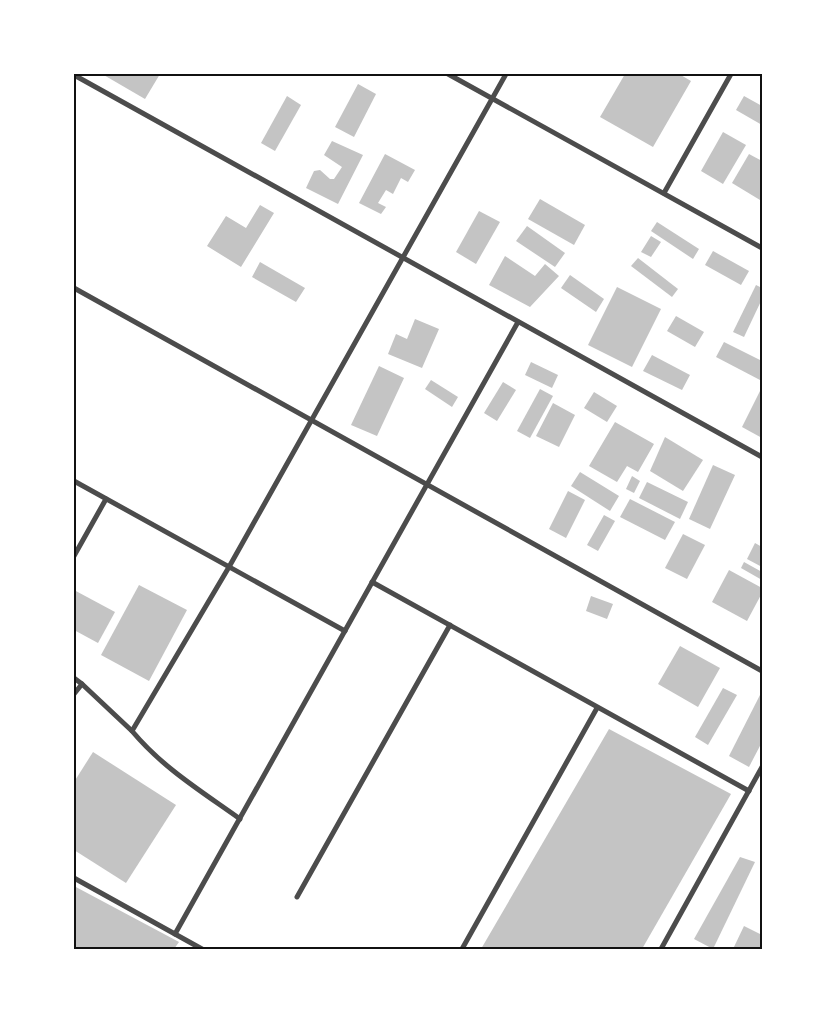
<svg xmlns="http://www.w3.org/2000/svg" width="836" height="1023" viewBox="0 0 836 1023" font-family="'Roboto Condensed',sans-serif">
<rect width="100%" height="100%" fill="#fff"/>
<!-- building -->
<g fill="#c4c4c4">
<polygon points="102,74 160,74 145,99"/>
<polygon points="625,74 679,74 691,81 653,147 600,117"/>
<polygon points="358,84 376,94 354,137 335,127"/>
<polygon points="287,96 301,105 275,151 261,143"/>
<polygon points="744,96 762,106 762,125 736,110"/>
<polygon points="723,132 746,145 723,184 701,171"/>
<polygon points="332,141 363,155 338,204 306,188 314,171 320,170 330,179 334,179 342,167 324,155"/>
<polygon points="385,154 415,170 408,182 401,178 393,194 386,190 378,203 386,207 381,214 359,203"/>
<polygon points="749,154 762,161 762,196 760,200 732,183"/>
<polygon points="540,199 585,225 574,245 528,219"/>
<polygon points="260,205 274,213 241,267 207,246 226,216 246,228"/>
<polygon points="479,211 500,222 476,264 456,252"/>
<polygon points="657,222 699,249 693,259 651,231"/>
<polygon points="527,226 565,253 555,267 516,241"/>
<polygon points="651,236 661,242 651,257 641,252"/>
<polygon points="713,251 749,271 741,285 705,265"/>
<polygon points="505,256 535,276 545,264 559,276 530,307 489,285"/>
<polygon points="638,258 678,289 672,297 631,266"/>
<polygon points="260,262 305,288 296,302 252,277"/>
<polygon points="570,275 604,299 596,312 561,288"/>
<polygon points="756,285 762,288 762,299 744,337 733,332"/>
<polygon points="617,287 661,309 632,367 588,345"/>
<polygon points="676,316 704,332 695,347 667,331"/>
<polygon points="415,319 439,329 422,368 388,354 396,334 407,339"/>
<polygon points="724,342 762,361 762,375 760,380 716,357"/>
<polygon points="652,355 690,375 682,390 643,371"/>
<polygon points="531,362 558,375 552,388 525,375"/>
<polygon points="379,366 404,378 377,436 351,425"/>
<polygon points="431,380 458,397 452,407 425,389"/>
<polygon points="503,382 516,390 497,421 484,413"/>
<polygon points="762,387 762,438 742,427"/>
<polygon points="540,389 553,396 530,438 517,431"/>
<polygon points="594,392 617,406 607,422 584,408"/>
<polygon points="553,403 575,415 559,447 536,436"/>
<polygon points="615,422 654,444 638,472 627,466 617,482 589,466"/>
<polygon points="665,437 703,460 683,491 650,471"/>
<polygon points="713,465 735,475 710,529 689,519"/>
<polygon points="580,472 619,496 610,511 571,486"/>
<polygon points="632,476 640,481 634,493 626,489"/>
<polygon points="647,482 688,502 680,519 639,498"/>
<polygon points="568,491 585,500 566,538 549,529"/>
<polygon points="630,499 675,522 665,540 620,517"/>
<polygon points="604,515 615,521 598,551 587,545"/>
<polygon points="683,534 705,545 687,579 665,568"/>
<polygon points="755,543 762,547 762,567 747,559"/>
<polygon points="744,562 762,572 762,580 741,568"/>
<polygon points="729,570 762,588 762,593 747,621 712,602"/>
<polygon points="139,585 187,610 149,681 101,655"/>
<polygon points="74,590 115,612 98,643 74,630"/>
<polygon points="591,596 613,604 607,619 586,611"/>
<polygon points="680,646 720,668 698,707 658,684"/>
<polygon points="723,688 737,695 708,745 695,737"/>
<polygon points="762,691 762,742 749,767 729,756"/>
<polygon points="609,729 731,794 642,949 481,949"/>
<polygon points="93,752 176,805 126,883 74,850 74,782"/>
<polygon points="740,857 755,862 713,949 694,939"/>
<polygon points="74,886 179,942 174,949 74,949"/>
<polygon points="744,926 762,935 762,949 733,949"/>
</g>
<g fill="none" stroke-linecap="round" stroke-linejoin="round">
<!-- minor -->
<g stroke="#4c4c4c" stroke-width="5">
<polyline points="448,74 762,248"/>
<polyline points="74,75 762,457"/>
<polyline points="664,193 731,74"/>
<polyline points="74,288 762,671"/>
<polyline points="74,481 345,631"/>
<polyline points="74,556 106,499"/>
<polyline points="372,582 749,791"/>
<polyline points="74,678 82,684 132,731"/>
<polyline points="74,694 82,684"/>
<path d="M 240,819 C 201,791 163,768 132,731 L 229,567 L 506,74"/>
<polyline points="74,878 202,949"/>
<polyline points="297,897 450,625"/>
<polyline points="175,934 518,322"/>
<polyline points="462,949 597,708"/>
<polyline points="661,949 762,767"/>
</g>
</g>
<!-- border -->
<rect width="836" height="1023" fill="none" stroke="#ffffff" stroke-width="150"/>
<rect x="75" y="75" width="686" height="873" fill="none" stroke="#111" stroke-width="2"/>
</svg>
